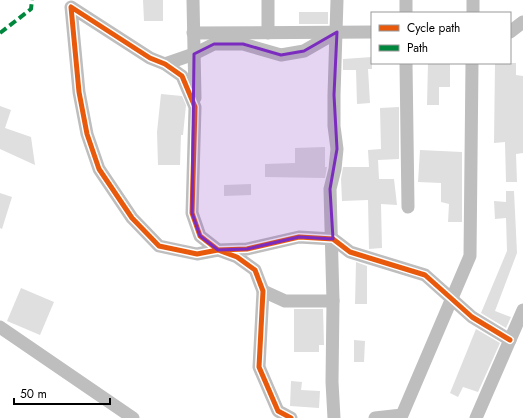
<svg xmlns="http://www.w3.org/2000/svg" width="523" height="418" viewBox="0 0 523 418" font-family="Jost,sans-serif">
<rect width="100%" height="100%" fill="#fff"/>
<!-- building -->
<g fill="#dfdfdf">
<polygon points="143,0 163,0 163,21 144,21"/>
<rect x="299" y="12" width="29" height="12"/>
<polygon points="372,57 372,69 368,69 370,103 357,104 356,70 343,70 343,59"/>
<polygon points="428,63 450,63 450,87 439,87 439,105 427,105"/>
<polygon points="495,63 516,63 516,75 523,76 523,153 516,154 517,182 506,182 505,142 494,143"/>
<polygon points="161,94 182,96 186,105 183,135 181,135 180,165 158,165 157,132"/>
<polygon points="0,106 11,110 5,128 31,137 35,165 0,149"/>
<polygon points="399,107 399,159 378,160 379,179 394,179 397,205 381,204 382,248 369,249 368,200 342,201 341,179 343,167 369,167 368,150 381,149 380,108"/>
<polygon points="325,147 325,167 327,167 325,178 265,177 265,164 295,163 295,148"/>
<polygon points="420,150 462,152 462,222 448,222 449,204 441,202 441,183 418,182"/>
<polygon points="251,184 251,195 224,196 224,185"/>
<polygon points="506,191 514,191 517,253 495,311 511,317 506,328 481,313 507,251 506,218 495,219 494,201 506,202"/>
<polygon points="0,193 12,197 2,229 0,228"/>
<polygon points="356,262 367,266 367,304 355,304"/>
<polygon points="21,288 54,302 40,335 7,321"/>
<polygon points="294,309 323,309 324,345 319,345 319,352 294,352"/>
<polygon points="476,329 500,343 478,392 463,387 458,397 450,393"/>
<polygon points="354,340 365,341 364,362 354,362"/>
<polygon points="291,381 302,382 301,390 320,391 319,408 290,406"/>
</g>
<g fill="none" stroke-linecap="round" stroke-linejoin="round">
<!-- minor -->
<g stroke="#bebebe" stroke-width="13">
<polyline points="193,0 195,98"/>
<polyline points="406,13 406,0"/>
<polyline points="473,13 473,0"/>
<polyline points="510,32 523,22"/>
<polyline points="193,33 372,32"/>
<polyline points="268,33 268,0"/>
<polyline points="406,63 408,207"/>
<polyline points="165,64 194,54 214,44 243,44 281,55 304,51 337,32"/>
<polyline points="263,291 285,301 333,301 330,189 335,169 337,149 334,126 334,95 337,0"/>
<polyline points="333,301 332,382 334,418"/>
<polyline points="0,327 133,418"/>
<polyline points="291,418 278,411 259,367 263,291 255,270 237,257 218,250 200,236 192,213 195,107 182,76 165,64 150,58 71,7 79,92 87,134 99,169 132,218 159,246 197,254 218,250 247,249 299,237 333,239 350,252 425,275 472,317 510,340"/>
<polyline points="375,418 402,415 470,256 472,63"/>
<polyline points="476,418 523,310"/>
</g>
<!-- quiet -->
<polyline stroke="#00873e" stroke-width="4" stroke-dasharray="8 4" stroke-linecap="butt" points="0,33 31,9 32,0"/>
<!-- cycleway casing -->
<g stroke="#fff" stroke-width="8">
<polyline id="cycleway" points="291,418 278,411 259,367 263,291 255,270 237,257 218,250 200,236 192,213 195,107 182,76 165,64 150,58 71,7 79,92 87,134 99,169 132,218 159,246 197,254 218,250 247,249 299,237 333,239 350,252 425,275 472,317 510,340"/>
</g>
<!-- cycleway -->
<use href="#cycleway" stroke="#e8590c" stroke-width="5"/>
</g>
<!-- marked area -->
<path fill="#7b2cbf" fill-opacity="0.2" stroke="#7b2cbf" stroke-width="3" stroke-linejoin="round" d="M 337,32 L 334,95 L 337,149 L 330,189 L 333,239 L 299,237 L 247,249 L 218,250 L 200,236 L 192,213 L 194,54 L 214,44 L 243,44 L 281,55 L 304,51 Z"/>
<!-- legend -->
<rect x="371" y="12" width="140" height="52" fill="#ffffff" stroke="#999999"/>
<rect x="379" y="25" width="20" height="6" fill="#e8590c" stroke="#999999"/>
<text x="407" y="32" font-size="12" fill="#000000">Cycle path</text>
<rect x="379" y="45" width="20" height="6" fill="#00873e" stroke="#999999"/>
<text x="407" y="52" font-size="12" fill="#000000">Path</text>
<!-- scale -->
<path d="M14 398v6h96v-6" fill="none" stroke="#000000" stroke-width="2"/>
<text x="20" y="398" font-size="12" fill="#000000" stroke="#ffffff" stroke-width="3" paint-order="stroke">50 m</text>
</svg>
